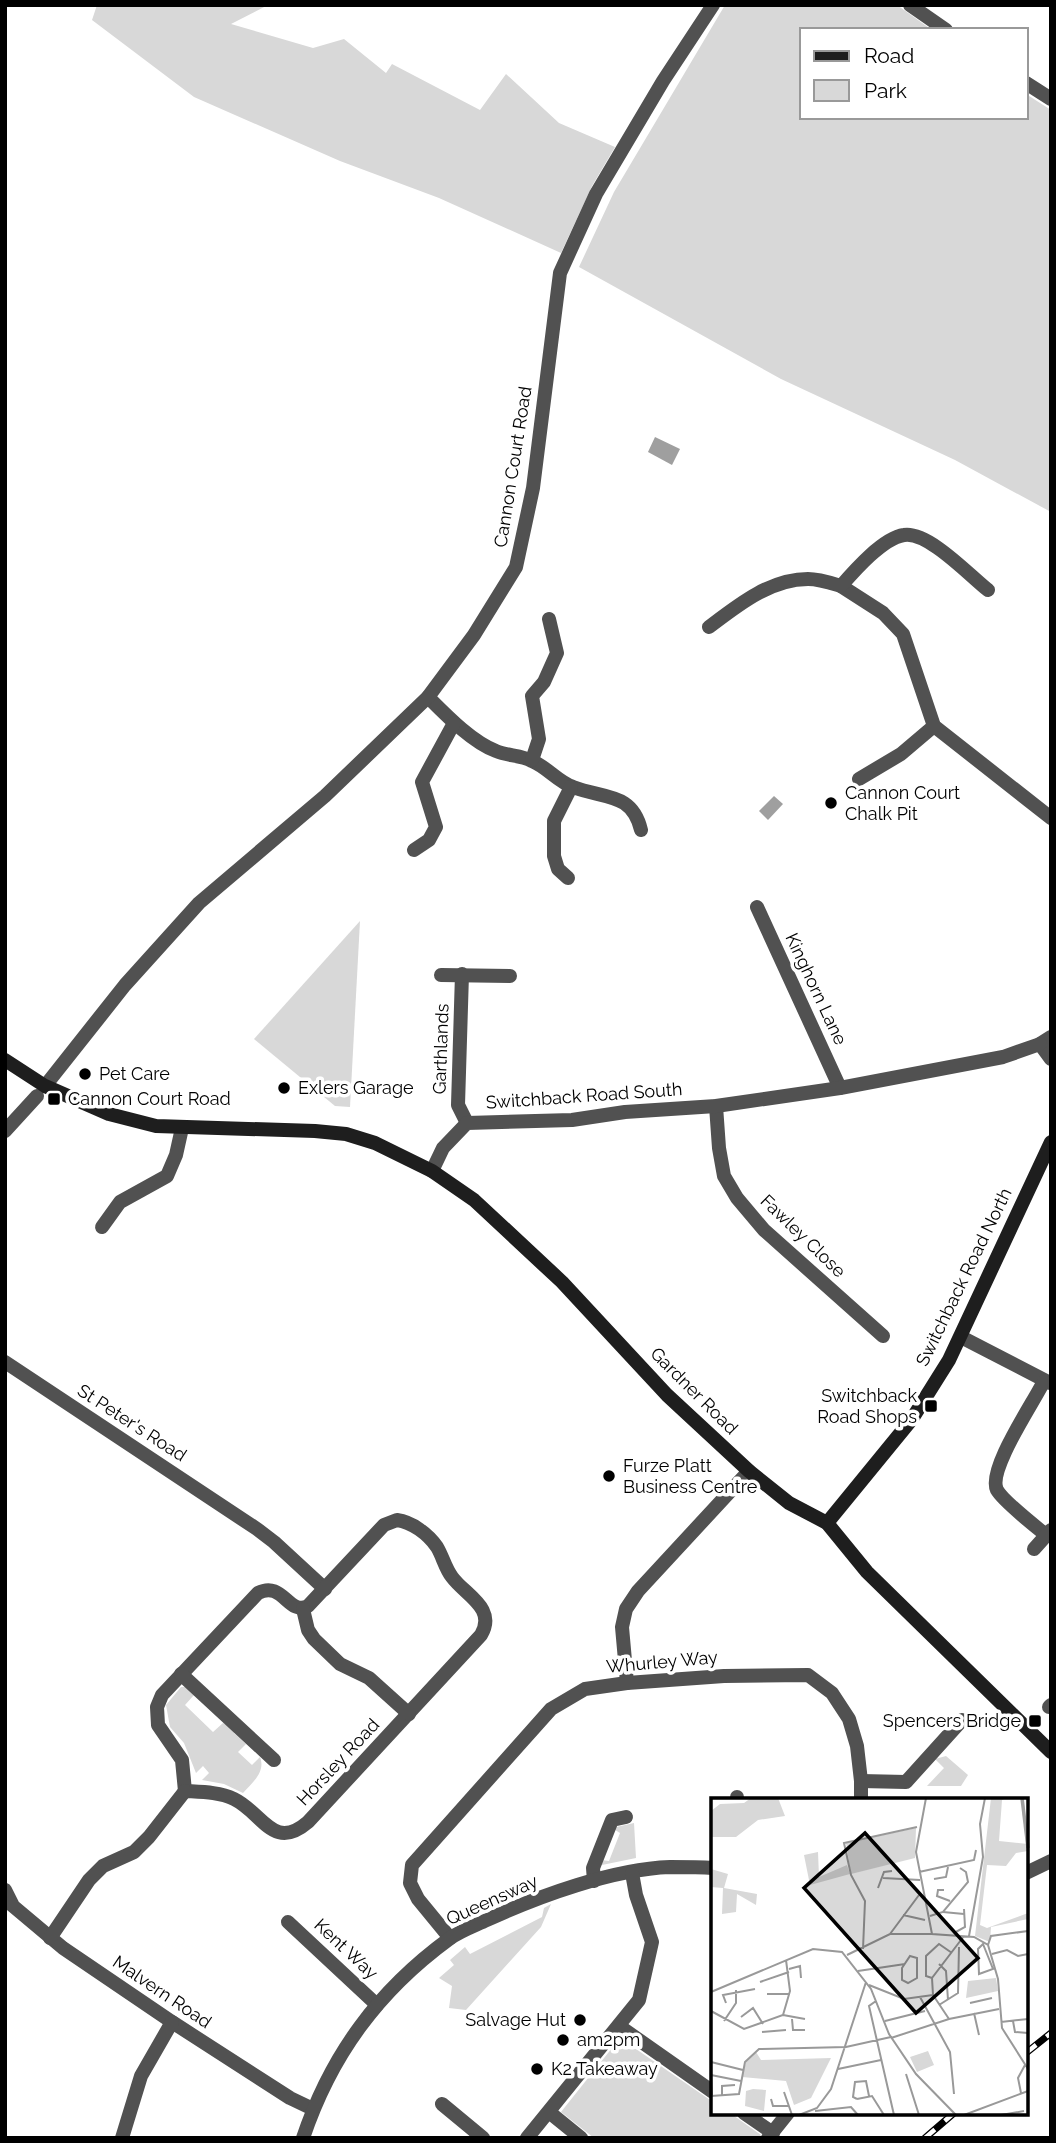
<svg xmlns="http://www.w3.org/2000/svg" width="1056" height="2143" viewBox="0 0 1056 2143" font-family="Raleway,sans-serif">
<rect width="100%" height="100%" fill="#fff"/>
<!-- green -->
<g fill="#d8d8d8">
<polygon points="97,5 268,5 231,24 313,48 344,39 386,73 392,64 480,110 506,74 559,123 615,147 592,186 561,253 439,198 340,161 194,97 92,20"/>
<polygon points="725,5 897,5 932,30 802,30 802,117 1026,117 1026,94 1051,110 1051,512 955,460 781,379 579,267 614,192"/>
<polygon points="360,921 350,1107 335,1106 254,1039"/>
<path d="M 181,1687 L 185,1687 L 194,1695 L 185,1705 L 213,1732 L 223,1723 L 234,1729 L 234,1733 L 246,1744 L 238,1752 L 252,1765 L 260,1757 C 266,1772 252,1783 243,1793 L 224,1784 L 202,1780 L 209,1773 L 203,1766 L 196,1773 L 184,1743 L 170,1727 L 166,1705 Z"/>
<polygon points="946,1756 968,1775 961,1786 927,1786 944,1768 935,1759"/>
<polygon points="634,1823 636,1858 602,1865 601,1860 609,1861 620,1833 612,1828"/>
<polygon points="551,1904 541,1927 466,2010 449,2008 452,1986 439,1978 454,1965 450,1960 465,1947 470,1954 542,1917 544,1908"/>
<polygon points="620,2038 713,2102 713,2113 730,2113 761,2135 758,2138 594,2138 561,2112"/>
</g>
<!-- water -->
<g fill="#9f9f9f">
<polygon points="655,437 680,449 672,465 648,452"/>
<polygon points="774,796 783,804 768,820 759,811"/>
</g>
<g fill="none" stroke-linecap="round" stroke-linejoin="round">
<!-- street -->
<g stroke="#515151" stroke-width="14">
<polyline points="910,5 946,30"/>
<polyline points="1026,83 1051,99"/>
<polyline points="841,586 883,613 903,634 934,726 1051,818"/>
<path d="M 709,627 C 738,605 770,579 808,579 C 819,579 831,583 841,586 C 855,570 883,538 904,535 C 928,531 969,575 988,590"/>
<path d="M 428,697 C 446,715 472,742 496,751 C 507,756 521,755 532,761 C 547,767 558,782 573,787 C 604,799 632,792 641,830"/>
<polyline points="532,760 539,739 532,696 544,682 557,653 549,619"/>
<polyline points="859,779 901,754 934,726"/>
<polyline points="414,850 429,840 436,827 422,782 454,723"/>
<polyline points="568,878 558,869 554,856 554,821 571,787"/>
<polyline points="757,907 840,1088"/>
<polyline points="462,974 458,1105 467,1123"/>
<polyline points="441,975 510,976"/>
<polyline points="1051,1037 1040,1044 1051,1059"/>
<polyline points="45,1086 125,985 199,903 325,796 428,697 474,635 516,567 533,488 560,273 596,194 663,81 713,5"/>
<polyline points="716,1106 719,1148 724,1176 737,1198 764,1230 883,1336"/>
<polyline points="5,1131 37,1096"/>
<polyline points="432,1171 443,1148 467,1123 572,1120 625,1112 716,1106 840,1088 1003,1057 1040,1044"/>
<polyline points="102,1227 120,1202 167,1176 176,1155 182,1128"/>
<polyline points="961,1337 1050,1383"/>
<polyline points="5,1362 257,1529 274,1542 325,1589"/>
<path d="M 1044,1381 C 1034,1402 987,1470 997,1490 C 1003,1501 1035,1526 1046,1535"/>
<path d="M 397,1520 C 412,1522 428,1534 437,1547 C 443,1557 445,1568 452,1577 C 465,1595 497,1608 481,1635 L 308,1822 C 273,1852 263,1813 234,1799 C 219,1792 202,1792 185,1791 L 182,1760 L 158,1725 L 157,1707 L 162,1695 L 258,1593 C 283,1580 288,1616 308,1606 L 384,1525 Z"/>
<polyline points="1034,1549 1051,1530"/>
<polyline points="303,1609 308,1630 314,1639 340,1664 369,1678 409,1714"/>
<polyline points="181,1674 274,1760"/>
<polyline points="627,1683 622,1627 626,1609 638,1591 749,1471"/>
<polyline points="1049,1707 1051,1705"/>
<polyline points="861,1781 906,1782 962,1720"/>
<polyline points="737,1800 737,1797"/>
<polyline points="1026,1873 1051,1861"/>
<polyline points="594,1881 593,1868 612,1820 626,1817"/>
<polyline points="5,1890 13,1906 63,1948 172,2022 290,2098 313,2109"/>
<polyline points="288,1922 377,2005"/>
<polyline points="50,1938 89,1880 103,1866 134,1852 149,1837 185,1791"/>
<polyline points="450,1938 418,1899 410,1883 412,1865 551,1709 585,1689 627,1683 724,1676 808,1675 832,1693 849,1719 857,1746 861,1781 861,1800"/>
<polyline points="619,2026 713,2092"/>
<polyline points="442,2104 483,2138"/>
<polyline points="549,2112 581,2138"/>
<polyline points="744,2113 773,2133"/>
<polyline points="122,2138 141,2076 172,2022"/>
<path d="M 303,2138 C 331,2055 378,1991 449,1939 C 460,1931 474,1926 487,1920 C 539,1896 613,1869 670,1867 C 684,1867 699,1867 713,1868"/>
<polyline points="527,2138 639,2000 652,1942 636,1895 632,1873"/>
<polyline points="768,2138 788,2113"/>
</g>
<!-- secondary -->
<g stroke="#1e1e1e" stroke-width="14">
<polyline points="5,1060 45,1086 109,1114 156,1126 315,1131 346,1134 375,1143 432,1171 474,1200 562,1282 667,1395 749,1471 789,1503 827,1523 867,1572 1051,1752"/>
<polyline points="827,1523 912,1419 949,1360 1051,1142"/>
</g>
<!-- rail casing -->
<g stroke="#000" stroke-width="7">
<g id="rail">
<polyline points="1026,2053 1051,2033"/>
<polyline points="925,2138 954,2113"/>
</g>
</g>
<!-- rail -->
<use href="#rail" stroke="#fff" stroke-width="4.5" stroke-dasharray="13" stroke-linecap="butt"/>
</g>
<!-- markers -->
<g fill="#000" stroke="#fff" stroke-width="2.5">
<circle cx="831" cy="803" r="7"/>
<circle cx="85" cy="1074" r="7"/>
<circle cx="284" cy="1088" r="7"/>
<rect x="47" y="1092" width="14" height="14" rx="3.5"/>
<rect x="924" y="1399" width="14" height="14" rx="3.5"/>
<circle cx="609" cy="1476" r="7"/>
<rect x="1028" y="1714" width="14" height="14" rx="3.5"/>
<circle cx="580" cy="2020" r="7"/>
<circle cx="563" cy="2040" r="7"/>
<circle cx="537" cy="2069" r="7"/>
</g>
<g text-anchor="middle" stroke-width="7" stroke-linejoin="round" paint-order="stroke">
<!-- street labels -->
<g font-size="18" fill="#000" stroke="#fff">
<text transform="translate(513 467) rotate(-81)" y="6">Cannon Court Road</text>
<text transform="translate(816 989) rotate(65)" y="6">Kinghorn Lane</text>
<text transform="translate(441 1049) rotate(-88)" y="6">Garthlands</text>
<text transform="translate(584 1096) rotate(-4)" y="6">Switchback Road South</text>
<text transform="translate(803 1236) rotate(44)" y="6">Fawley Close</text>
<text transform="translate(964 1277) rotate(-64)" y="6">Switchback Road North</text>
<text transform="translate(694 1391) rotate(45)" y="6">Gardner Road</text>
<text transform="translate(132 1423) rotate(33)" y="6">St Peter's Road</text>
<text transform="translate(662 1662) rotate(-5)" y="6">Whurley Way</text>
<text transform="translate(338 1762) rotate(-47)" y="6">Horsley Road</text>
<text transform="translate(492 1900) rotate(-24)" y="6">Queensway</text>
<text transform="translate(346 1949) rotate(43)" y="6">Kent Way</text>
<text transform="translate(162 1992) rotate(34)" y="6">Malvern Road</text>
</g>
<!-- poi labels -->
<g font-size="18" fill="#000" stroke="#fff" text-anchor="start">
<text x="845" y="799">Cannon Court<tspan x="845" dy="21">Chalk Pit</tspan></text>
<text x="99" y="1080">Pet Care</text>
<text x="298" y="1094">Exlers Garage</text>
<text x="68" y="1105">Cannon Court Road</text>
<text x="917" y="1402" text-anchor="end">Switchback<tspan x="917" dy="21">Road Shops</tspan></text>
<text x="623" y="1472">Furze Platt<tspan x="623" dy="21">Business Centre</tspan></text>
<text x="1021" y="1727" text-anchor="end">Spencers Bridge</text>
<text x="566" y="2026" text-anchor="end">Salvage Hut</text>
<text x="577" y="2046">am2pm</text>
<text x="551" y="2075">K2 Takeaway</text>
</g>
</g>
<!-- overview -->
<g transform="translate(711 1798)">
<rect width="317" height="317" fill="#fff"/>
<path d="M 40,0 L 67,0 L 74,18 L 47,22 L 25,39 L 0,39 L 0,13 L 9,6 L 33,5 ZM 280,0 L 295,0 L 291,2 L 288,43 L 317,46 L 317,53 L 305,55 L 295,68 L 276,67 L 269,127 L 276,130 L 317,115 L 317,121 L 280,129 L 279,144 L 264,138 ZM 205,30 L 204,60 L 140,76 L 135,45 ZM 107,54 L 108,79 L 136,67 L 139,76 L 99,87 L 93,57 ZM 0,71 L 17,76 L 13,90 L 46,96 L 45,107 L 26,96 L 25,114 L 11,116 L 12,90 L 0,89 ZM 285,180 L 287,193 L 255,200 L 257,183 ZM 217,253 L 223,267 L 206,274 L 199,259 ZM 45,254 L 50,262 L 120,260 L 100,300 L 83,307 L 75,283 L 31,279 L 35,264 ZM 42,291 L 55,292 L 53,313 L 34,308 L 35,293 Z" fill="#d8d8d8"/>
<path fill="none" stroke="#9f9f9f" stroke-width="3.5" d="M 311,0 L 317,50"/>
<path fill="none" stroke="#999" stroke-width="2" d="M 215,0 L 205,54 L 221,136 L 263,139 L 277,147 L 287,181 L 291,230 L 317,271M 208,74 L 263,62 L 265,52M 172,80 L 209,82M 223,81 L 235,79 L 237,69M 167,90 L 173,74 L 181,73M 233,92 L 227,92 L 226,98 L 239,103M 232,114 L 253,116M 192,117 L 214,122M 219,118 L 232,114 L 257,84 L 255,74 L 249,70M 243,135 L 254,129 L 253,111M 179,136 L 208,97M 258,138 L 272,59 L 269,26 L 274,0M 272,146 L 282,171 L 268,176 L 267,151 ZM 277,147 L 280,138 L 317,133M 152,151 L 154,103 L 140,77 L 133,45 L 206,29M 281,156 L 296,152 L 307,158 L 317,156M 136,157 L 179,136 L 221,136M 199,158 L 206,160 L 206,180 L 197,185 L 191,182 L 191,170 ZM 228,166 L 235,173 L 237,202M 78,171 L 89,168 L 90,180M 147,173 L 194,166M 221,180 L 215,178 L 215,158 L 228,146 L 241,155M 49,184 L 78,174M 158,187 L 193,201 L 222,197M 0,194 L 102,151 L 131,154 L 160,191 L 178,236 L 205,276 L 245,317M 56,196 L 79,196M 209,199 L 239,254 L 243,296M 165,203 L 158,208 L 183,317M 15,205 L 12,197 L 44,191M 259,205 L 281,200M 228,207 L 247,195 L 248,149M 0,213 L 33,231 L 72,217 L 79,193 L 75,162M 263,215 L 268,237M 72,217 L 94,221M 30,219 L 42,210 L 52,226M 81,221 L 82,232 L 94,232M 238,221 L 222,197 L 221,180 L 253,138M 13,223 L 25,205 L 25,192M 174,223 L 214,213M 302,223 L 304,234 L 317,235M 290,224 L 317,221M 51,234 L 75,232M 180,240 L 238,221 L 288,211M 0,264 L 32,272M 127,271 L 170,262M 195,276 L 208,317M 73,294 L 81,317M 310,295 L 307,280 L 314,267M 0,298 L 28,296 L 34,264 L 48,251 L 135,249 L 180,239M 1,298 L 0,277 L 30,283M 11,298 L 11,288 L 24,287M 60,301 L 62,308 L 78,308M 146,301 L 142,299 L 144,284 L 155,283 L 158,298M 146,301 L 161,298 L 173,317M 104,313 L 140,309 L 147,317M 88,317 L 106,310 L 120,291 L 155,184M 253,317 L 317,293M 290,317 L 313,313"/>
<path fill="#000" fill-opacity="0.15" stroke="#000" stroke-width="3.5" d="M 154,35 L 267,160 L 205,215 L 93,90 Z"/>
<rect width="317" height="317" fill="none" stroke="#000" stroke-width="3.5"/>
</g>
<!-- border -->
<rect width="1056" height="2143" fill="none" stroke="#000000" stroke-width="14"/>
<!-- legend -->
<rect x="800" y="28" width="228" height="91" fill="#ffffff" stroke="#999999" stroke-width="2"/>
<rect x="814" y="51" width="35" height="10" fill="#1e1e1e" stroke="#999999" stroke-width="2"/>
<text x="864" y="63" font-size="21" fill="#000000">Road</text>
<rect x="814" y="80" width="35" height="21" fill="#d8d8d8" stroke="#999999" stroke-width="2"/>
<text x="864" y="98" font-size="21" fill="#000000">Park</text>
</svg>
